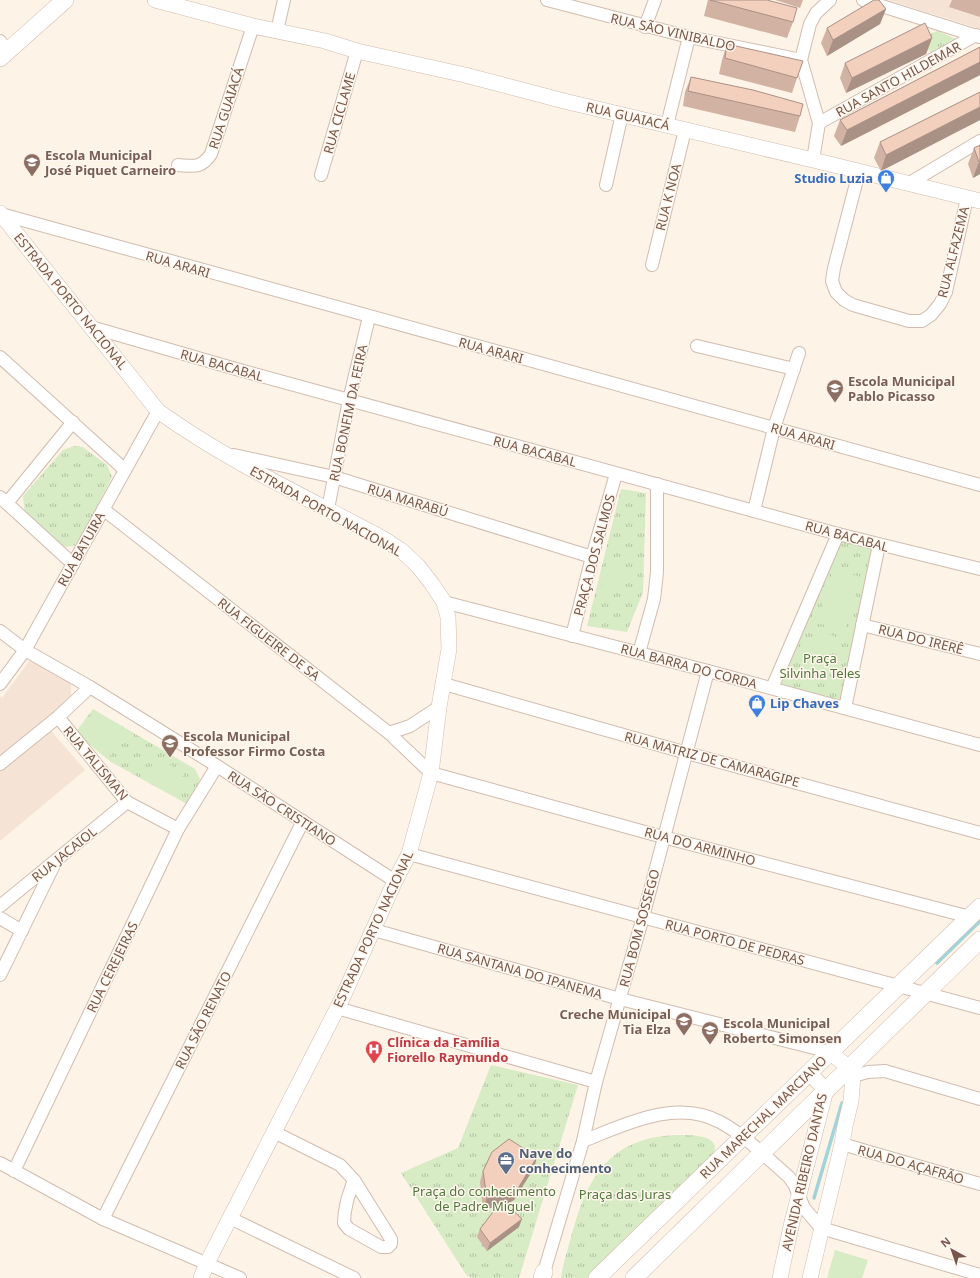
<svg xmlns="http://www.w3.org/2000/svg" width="980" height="1278" viewBox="0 0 980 1278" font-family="'Noto Sans',sans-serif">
<defs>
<pattern id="park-tufts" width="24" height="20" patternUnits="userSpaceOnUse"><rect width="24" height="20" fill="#d7ebc5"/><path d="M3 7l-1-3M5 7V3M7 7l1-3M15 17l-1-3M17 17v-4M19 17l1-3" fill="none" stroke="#b3c1a2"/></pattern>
</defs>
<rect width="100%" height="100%" fill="#fdf3e7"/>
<!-- residential -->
<g fill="#f5e4d5">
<polygon points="888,0 980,0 980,29"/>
<polygon points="33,656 71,683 71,703 45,724 85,770 0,841 0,696 2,698"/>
</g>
<!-- park -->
<g fill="url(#park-tufts)">
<polygon points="938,31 960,41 932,56 921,36"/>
<polygon points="74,446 83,447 107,465 112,477 81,538 74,546 63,547 57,545 25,514 23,496 63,450"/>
<polygon points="621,489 646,493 643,592 627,632 587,626"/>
<polygon points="840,540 875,549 840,701 781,685"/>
<polygon points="93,709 195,769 200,779 187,804 111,762 75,733"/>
<polygon points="491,1065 578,1085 519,1278 473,1278 467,1276 401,1173 458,1148"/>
<path d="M 674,1135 C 686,1135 724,1133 713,1155 L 589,1278 L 561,1278 C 563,1262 569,1246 573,1230 C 584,1191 600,1153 644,1140 C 653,1137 664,1136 674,1135 Z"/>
</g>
<!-- pitch -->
<g fill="#d7ebc5">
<polygon points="608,558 626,562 618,593 601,589"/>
<polygon points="833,569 861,577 845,631 818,623"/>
<polygon points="816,631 834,636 823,675 805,670"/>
<polygon points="95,710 127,733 110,756 78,733"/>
<polygon points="158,757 184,774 172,792 146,774"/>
<polygon points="835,1250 868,1260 862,1278 827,1278"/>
</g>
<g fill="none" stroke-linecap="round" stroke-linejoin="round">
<!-- stream -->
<g stroke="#a0d4d9" stroke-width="3.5">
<polyline points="937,963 980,921"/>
<polyline points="814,1198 842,1103"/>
</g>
<!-- minor casing -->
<g stroke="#d1bcaf" stroke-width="14">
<g id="minor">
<polyline points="547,0 689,37 801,60"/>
<polyline points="863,0 980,37"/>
<polyline points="645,27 655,0"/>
<polyline points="277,31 284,0"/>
<polyline points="0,41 8,51"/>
<polyline points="819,123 976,35"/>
<polyline points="667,125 689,37"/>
<polyline points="813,160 819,123 801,60 810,24 816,13 830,0"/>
<path d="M 178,165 C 193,166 201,169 211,154 L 253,26"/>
<polyline points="859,172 834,268 832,281 836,292 844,300 853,305 909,321 922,321 931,315 940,304 946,292 967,198"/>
<polyline points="321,175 357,51"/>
<polyline points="908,184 980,141"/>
<polyline points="606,185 622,114"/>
<polyline points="1,214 980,485"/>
<polyline points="652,265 685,130"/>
<polyline points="91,327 236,369 838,534 980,569"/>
<polyline points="697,346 794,369"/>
<polyline points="0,357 125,470"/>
<polyline points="234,455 334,477 592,557"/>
<polyline points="0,497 73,564"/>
<polyline points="7,503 73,422"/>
<polyline points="103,509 389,733 431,773 663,837 970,917"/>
<polyline points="328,509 349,400 369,317"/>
<polyline points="754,511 774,428 799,353"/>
<polyline points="444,602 708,671 980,745"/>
<polyline points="862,625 980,654"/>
<polyline points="0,631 25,650 90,687 217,766 395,881"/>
<polyline points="572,636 592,557 616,474"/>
<polyline points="639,653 654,599 657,572 657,484"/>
<polyline points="0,684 25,650 158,411"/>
<polyline points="444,684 687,753 980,833"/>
<polyline points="772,688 838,534"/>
<polyline points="845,708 879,545"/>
<polyline points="58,717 127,802 178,829"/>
<polyline points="389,733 410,726 439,707"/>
<polyline points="0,764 58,717 90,687"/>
<polyline points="409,854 980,1008"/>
<polyline points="0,906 127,802"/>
<polyline points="0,918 22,931"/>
<polyline points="374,930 620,999 830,1052"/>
<polyline points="0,975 54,865"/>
<polyline points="337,1008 596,1082"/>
<polyline points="853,1076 868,1072 885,1071 980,1099"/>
<polyline points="274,1132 340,1165 354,1180"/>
<path d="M 583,1141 C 624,1125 676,1098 720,1122 C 746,1136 767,1158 789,1177 L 794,1184 L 804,1208 L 821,1228 L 980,1275"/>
<polyline points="842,1144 980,1184"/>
<polyline points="0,1163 103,1219 240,1278"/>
<polyline points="14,1171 178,829 217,766"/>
<path d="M 354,1180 L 391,1239 L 391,1244 L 388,1247 L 381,1247 L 349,1229 L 344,1223 C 344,1207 349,1194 354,1180 Z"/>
<polyline points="230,1218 354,1278"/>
<polyline points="103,1219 303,821"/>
<polyline points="545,1278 544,1272 583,1141 596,1082 643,917 708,671"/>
</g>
</g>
<!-- tertiary casing -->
<g stroke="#d1bcaf" stroke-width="16">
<g id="tertiary">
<polyline points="155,0 253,26 325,41 357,51 465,75 564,101 813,160 980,201"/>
<path d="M 0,213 L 158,411 C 229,462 308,498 384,539 L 402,551 L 418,566 L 432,584 L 444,602 L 448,617 L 449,649 L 439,707 L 431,773 L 409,854 L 395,881 L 341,1001 L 230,1218 L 207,1263 L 201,1278"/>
<polyline points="780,1278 792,1222 826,1090 809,1073"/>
<polyline points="810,1278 842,1144 845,1126 851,1101 853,1076 849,1068 830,1052"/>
</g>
</g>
<!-- secondary casing -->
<g stroke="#d4bbac" stroke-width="18">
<g id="secondary">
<polyline points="0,58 65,0"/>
<polyline points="542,1278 544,1272"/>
<polyline points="597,1278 980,907"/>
<polyline points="634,1278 980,940"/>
</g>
</g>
<!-- minor -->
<use href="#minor" stroke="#fff" stroke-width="12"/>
<!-- tertiary -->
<use href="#tertiary" stroke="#fff" stroke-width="15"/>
<!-- secondary -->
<use href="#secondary" stroke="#fff" stroke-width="17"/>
</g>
<!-- wall -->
<g fill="#d1b2a3">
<polygon points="708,0 767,0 793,22 787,38 704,16"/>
<polygon points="775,0 803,0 800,8"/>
<polygon points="952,0 980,0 980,17 949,7"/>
<polygon points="886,9 880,24 827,56 821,43 827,28"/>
<polygon points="932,38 926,54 846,93 840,78 845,63"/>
<polygon points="727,44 797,78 792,93 719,74 722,60"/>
<polygon points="980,47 980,75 841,146 834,136 840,120"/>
<polygon points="691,77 800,116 795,132 683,106 685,92"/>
<polygon points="980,92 980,120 881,171 874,158 880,142"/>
<polygon points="980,145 980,174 973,178 968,164 974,148"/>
<polygon points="537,1157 534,1168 514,1200 506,1204 519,1227 487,1251 477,1237 480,1229 496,1208 483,1208 480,1182 483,1171"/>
</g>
<!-- shaded-wall -->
<g fill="#aa9185">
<polygon points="886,9 880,24 827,56 833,40"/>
<polygon points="932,38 926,54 846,93 852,78"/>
<polygon points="980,62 980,75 841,146 847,130"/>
<polygon points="980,107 980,120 881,171 886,155"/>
<polygon points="980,161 980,174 973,178 979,162"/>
<polygon points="537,1157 534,1168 514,1200 499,1208 483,1208 487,1198"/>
<polygon points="522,1219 519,1227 487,1251 490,1243"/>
</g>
<!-- building -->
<g fill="#f3cfbe" stroke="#aa9185">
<polygon points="710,0 767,0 797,8 793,22"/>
<polygon points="874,0 879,0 886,9 833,40 827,28"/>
<polygon points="925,23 932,38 852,78 845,63"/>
<polygon points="727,44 803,61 797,78 725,58"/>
<polygon points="980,47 980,62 847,130 840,120"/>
<polygon points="691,77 753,90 803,104 800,116 688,91"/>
<polygon points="980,92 980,107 886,155 880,142"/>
<polygon points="980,145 980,161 979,162 974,148"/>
<polygon points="509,1139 537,1157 517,1190 502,1197 487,1198 483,1171 492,1152"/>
<polygon points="502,1200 522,1219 490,1243 480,1229"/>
</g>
<!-- icons -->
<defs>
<g id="school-pin" transform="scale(0.9)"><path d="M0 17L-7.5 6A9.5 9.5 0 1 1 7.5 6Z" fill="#8d6e63" stroke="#fff7ee"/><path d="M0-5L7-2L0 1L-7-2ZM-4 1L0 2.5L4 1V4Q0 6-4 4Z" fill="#fff"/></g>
<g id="shop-pin" transform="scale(0.9)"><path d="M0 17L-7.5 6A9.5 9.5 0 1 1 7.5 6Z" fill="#3f7fe0" stroke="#fff7ee"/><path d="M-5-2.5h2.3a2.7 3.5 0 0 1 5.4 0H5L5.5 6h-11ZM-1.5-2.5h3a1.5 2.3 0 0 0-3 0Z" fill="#fff"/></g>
<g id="hospital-pin" transform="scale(0.9)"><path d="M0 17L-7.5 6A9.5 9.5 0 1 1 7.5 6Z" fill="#e0444e" stroke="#fff7ee"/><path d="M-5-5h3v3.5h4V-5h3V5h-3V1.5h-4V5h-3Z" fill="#fff"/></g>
<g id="office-pin" transform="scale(0.9)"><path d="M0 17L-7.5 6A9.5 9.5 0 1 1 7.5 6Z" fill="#5c6f8a" stroke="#fff7ee"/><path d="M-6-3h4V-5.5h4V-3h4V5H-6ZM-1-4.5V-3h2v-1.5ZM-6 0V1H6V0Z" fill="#fff"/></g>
</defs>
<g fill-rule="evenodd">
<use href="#school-pin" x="32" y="162"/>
<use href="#shop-pin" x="886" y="178"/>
<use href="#school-pin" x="835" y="388"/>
<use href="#shop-pin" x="757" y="703"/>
<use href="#school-pin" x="170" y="743"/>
<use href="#school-pin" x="684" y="1021"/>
<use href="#school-pin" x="710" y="1030"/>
<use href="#hospital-pin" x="374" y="1049"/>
<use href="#office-pin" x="506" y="1160"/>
</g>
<g text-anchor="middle" stroke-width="3" stroke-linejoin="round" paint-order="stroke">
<!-- street labels -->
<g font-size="13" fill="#77574a" stroke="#fff7ee">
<text transform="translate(673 32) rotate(13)" y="5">RUA SÃO VINIBALDO</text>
<text transform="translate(898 79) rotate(-29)" y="5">RUA SANTO HILDEMAR</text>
<text transform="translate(226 108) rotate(-72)" y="5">RUA GUAIACÁ</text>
<text transform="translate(339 113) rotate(-74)" y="5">RUA CICLAME</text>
<text transform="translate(628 116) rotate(13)" y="5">RUA GUAIACÁ</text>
<text transform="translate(668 197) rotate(-76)" y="5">RUA K NOA</text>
<text transform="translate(953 252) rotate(-76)" y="5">RUA ALFAZEMA</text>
<text transform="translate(178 264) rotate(16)" y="5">RUA ARARI</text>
<text transform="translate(71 301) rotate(51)" y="5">ESTRADA PORTO NACIONAL</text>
<text transform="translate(491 350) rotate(15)" y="5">RUA ARARI</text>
<text transform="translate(222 365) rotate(16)" y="5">RUA BACABAL</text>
<text transform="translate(348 413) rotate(-78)" y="5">RUA BONFIM DA FEIRA</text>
<text transform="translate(803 436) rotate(16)" y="5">RUA ARARI</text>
<text transform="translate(535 451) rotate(15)" y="5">RUA BACABAL</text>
<text transform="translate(408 500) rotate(17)" y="5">RUA MARABÚ</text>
<text transform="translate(326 511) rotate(29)" y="5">ESTRADA PORTO NACIONAL</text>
<text transform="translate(847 536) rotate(15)" y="5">RUA BACABAL</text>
<text transform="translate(81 549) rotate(-61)" y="5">RUA BATUIRA</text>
<text transform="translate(594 555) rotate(-75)" y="5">PRAÇA DOS SALMOS</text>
<text transform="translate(269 639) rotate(38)" y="5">RUA FIGUEIRE DE SA</text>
<text transform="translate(921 639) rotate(14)" y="5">RUA DO IRERÊ</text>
<text transform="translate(689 666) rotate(15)" y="5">RUA BARRA DO CORDA</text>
<text transform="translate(712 759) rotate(15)" y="5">RUA MATRIZ DE CAMARAGIPE</text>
<text transform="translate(96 763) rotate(50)" y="5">RUA TALISMAN</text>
<text transform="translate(282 808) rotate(33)" y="5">RUA SÃO CRISTIANO</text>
<text transform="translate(700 846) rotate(15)" y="5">RUA DO ARMINHO</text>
<text transform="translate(64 854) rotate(-39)" y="5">RUA JACAIOL</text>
<text transform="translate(639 928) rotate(-75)" y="5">RUA BOM SOSSEGO</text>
<text transform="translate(373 929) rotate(-65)" y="5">ESTRADA PORTO NACIONAL</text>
<text transform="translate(735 942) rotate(15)" y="5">RUA PORTO DE PEDRAS</text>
<text transform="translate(112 967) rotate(-64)" y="5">RUA CEREJEIRAS</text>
<text transform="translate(520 971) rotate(16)" y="5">RUA SANTANA DO IPANEMA</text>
<text transform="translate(203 1020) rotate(-63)" y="5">RUA SÃO RENATO</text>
<text transform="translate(763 1117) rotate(-44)" y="5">RUA MARECHAL MARCIANO</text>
<text transform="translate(911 1164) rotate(16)" y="5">RUA DO AÇAFRÃO</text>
<text transform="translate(804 1172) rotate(-77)" y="5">AVENIDA RIBEIRO DANTAS</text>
</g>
<!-- education labels -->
<g font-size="13" font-weight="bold" fill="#785e54" stroke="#fff7ee" text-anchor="start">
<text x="45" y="160">Escola Municipal<tspan x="45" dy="15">José Piquet Carneiro</tspan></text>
<text x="848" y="386">Escola Municipal<tspan x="848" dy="15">Pablo Picasso</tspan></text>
<text x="183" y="741">Escola Municipal<tspan x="183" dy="15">Professor Firmo Costa</tspan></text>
<text x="671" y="1019" text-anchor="end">Creche Municipal<tspan x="671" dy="15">Tia Elza</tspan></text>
<text x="723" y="1028">Escola Municipal<tspan x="723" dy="15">Roberto Simonsen</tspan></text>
</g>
<!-- shop labels -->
<g font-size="13" font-weight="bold" fill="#366cbe" stroke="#fff7ee" text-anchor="end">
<text x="873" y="183">Studio Luzia</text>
<text x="770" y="708" text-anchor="start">Lip Chaves</text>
</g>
<!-- park labels -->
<g font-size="13" fill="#53783f" stroke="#fff7ee">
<text x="820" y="663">Praça<tspan x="820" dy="15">Silvinha Teles</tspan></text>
<text x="484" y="1196">Praça do conhecimento<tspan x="484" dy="15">de Padre Miguel</tspan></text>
<text x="625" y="1199">Praça das Juras</text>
</g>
<!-- health labels -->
<g font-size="13" font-weight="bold" fill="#be3a42" stroke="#fff7ee" text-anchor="start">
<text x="387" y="1047">Clínica da Família<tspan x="387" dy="15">Fiorello Raymundo</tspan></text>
</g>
<!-- service labels -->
<g font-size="13" font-weight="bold" fill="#4e5e75" stroke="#fff7ee" text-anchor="start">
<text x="519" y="1158">Nave do<tspan x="519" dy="15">conhecimento</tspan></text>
</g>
</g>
<!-- north arrow -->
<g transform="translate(952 1250) rotate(320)" stroke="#fff7ee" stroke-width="3" paint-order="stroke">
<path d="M0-3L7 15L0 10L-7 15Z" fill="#77574a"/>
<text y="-6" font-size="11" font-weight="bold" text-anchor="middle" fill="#77574a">N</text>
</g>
</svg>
